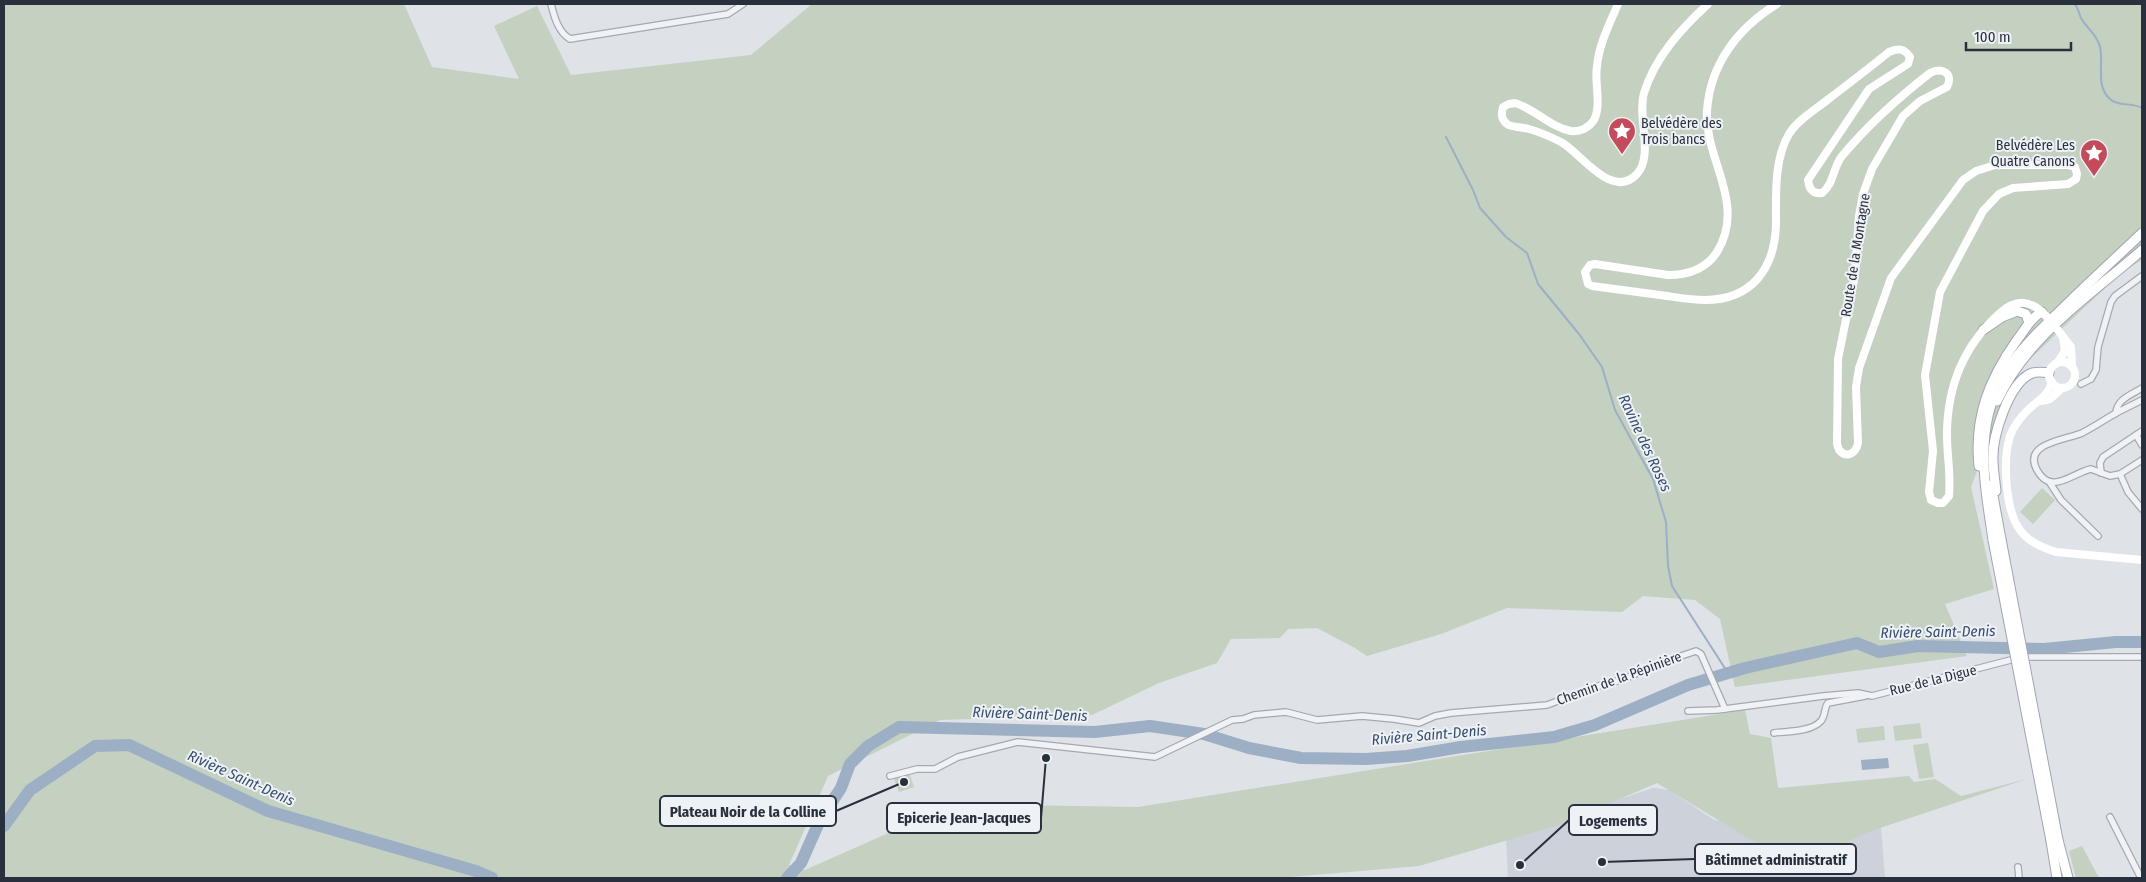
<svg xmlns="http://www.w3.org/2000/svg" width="2146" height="882" viewBox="0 0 2146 882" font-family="'Fira Sans Condensed',sans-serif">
<rect width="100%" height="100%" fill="#dfe2e7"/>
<!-- built -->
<polygon fill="#cdd1d9" points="1653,788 1669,790 1714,820 1815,838 1881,827 1885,878 1508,878 1506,837"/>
<!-- green -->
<g fill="#c4d0c0">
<polygon points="4,4 404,4 432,67 519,79 494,26 537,6 571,75 751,55 812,4 2142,4 2142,260 2122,272 2013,375 1971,487 1994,589 1945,604 1967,656 1735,687 1720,619 1695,600 1643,596 1622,612 1507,608 1441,634 1367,656 1355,648 1317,628 1288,629 1280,638 1231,639 1217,663 1159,683 1092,715 940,720 828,776 789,865 805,870 954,804 1138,807 1745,710 1750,734 1771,738 1778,788 1909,776 1914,782 1935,779 1961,796 2027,779 1868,832 1796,867 1657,783 1559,825 1419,866 1279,878 4,878"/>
<polygon points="2042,488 2055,500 2033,524 2020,512"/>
<polygon points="1920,723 1922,738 1895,741 1893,726"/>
<polygon points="1884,726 1885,740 1858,743 1856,729"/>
<polygon points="1928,743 1934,777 1919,779 1913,745"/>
<polygon points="909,773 914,787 899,792 894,778"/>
<polygon points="2082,846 2099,878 2076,878 2069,851"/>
</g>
<!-- water -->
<polygon fill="#9cafc5" points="1888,758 1889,768 1862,770 1861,760"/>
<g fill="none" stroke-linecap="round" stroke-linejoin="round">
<!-- stream -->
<g stroke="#9cafc5" stroke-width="2">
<path d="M 2075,4 C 2078,8 2079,14 2081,18 C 2087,29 2097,34 2100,47 C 2104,64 2095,86 2110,99 C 2118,107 2132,102 2142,108"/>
<polyline points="1446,137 1473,190 1480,208 1506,237 1527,253 1538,284 1579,334 1602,367 1615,410 1653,479 1666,522 1668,566 1672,586 1728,673"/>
</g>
<!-- river -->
<g stroke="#9cafc5" stroke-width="12">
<polyline points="4,826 30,790 95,746 129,745 268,811 476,871 492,878"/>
<polyline points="787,878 801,863 820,820 841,788 850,764 868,746 899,727 1095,732 1150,726 1204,734 1249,748 1301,758 1366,759 1407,756 1461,747 1554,737 1595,725 1688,685 1745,668 1857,643 1879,652 1918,646 2044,649 2116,642 2142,642"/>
</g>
<!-- minor casing -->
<g stroke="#a5a9b1" stroke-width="8">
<g id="minor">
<path d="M 551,4 C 554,16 558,32 570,39 L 728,14 L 743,4"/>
<polyline points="2081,384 2091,379 2096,370 2098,347 2111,302 2115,296 2142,276"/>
<path d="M 2142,388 C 2131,395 2117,399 2116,413 C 2104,420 2094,427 2082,433 C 2066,440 2022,443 2037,470 C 2051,496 2072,473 2091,469 L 2110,476 L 2120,474 L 2142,460"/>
<polyline points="2116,413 2142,400"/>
<polyline points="2136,435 2142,445"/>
<polyline points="2101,473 2100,463 2103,457 2142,431"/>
<polyline points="2120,474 2128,492 2142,509"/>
<polyline points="2050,483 2061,500 2098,536"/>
<polyline points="1688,711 1717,710 1823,696 1858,693 1872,696 2022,657 2142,657"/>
<path d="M 1774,733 C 1788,731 1811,732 1821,721 C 1826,715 1824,707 1828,703 L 1865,696"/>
<polyline points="890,776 917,769 935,769 958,757 1018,742 1155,757 1232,720 1243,719 1254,715 1286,712 1317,720 1362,716 1394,719 1419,723 1435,716 1451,713 1547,705 1595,687 1624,679 1660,663 1696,651 1701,654 1725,709"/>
<polyline points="2110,817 2141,878"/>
<polyline points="2018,867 2019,878"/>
</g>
</g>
<!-- primary casing -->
<g stroke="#9fa6b2" stroke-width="11">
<g id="primary">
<polyline points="1983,330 2002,317 2017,311 2026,314 2029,323"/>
<path d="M 1997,401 C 2027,336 2090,296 2142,250"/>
<path d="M 1979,466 C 1974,418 1989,379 2017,340 C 2025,330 2030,318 2042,312"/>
<polyline points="1991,485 2001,539"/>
<path d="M 1996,491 C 1995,481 1993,470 1993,460 C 1992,437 2008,385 2030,374 C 2036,371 2043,372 2049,373"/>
<path d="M 1993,540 C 1988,505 1981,470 1985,434 C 1991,376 2025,344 2065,306 C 2090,281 2117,257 2142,233"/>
<polyline points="2058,840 2068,878"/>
<polyline points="2051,841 2057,878"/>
</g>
</g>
<!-- minor -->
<use href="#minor" stroke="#f1f2f6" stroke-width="5.5"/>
<!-- secondary -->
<g stroke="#fff" stroke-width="8">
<path d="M 1618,4 C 1610,23 1599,44 1597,66 C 1594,83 1602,104 1594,120 C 1589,128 1580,132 1571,131 C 1550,127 1535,109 1515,103 L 1509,104 L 1503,107 C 1501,114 1501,119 1507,124 C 1513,128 1523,127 1529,129 C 1540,132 1551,137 1561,142 C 1581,153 1612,201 1637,174 C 1654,155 1637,117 1644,93 C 1655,57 1682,28 1708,4"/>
<path d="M 1777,4 C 1738,28 1710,64 1707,111 C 1704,159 1747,203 1717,252 C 1706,269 1687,275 1668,275 L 1595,264 L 1590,265 L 1585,272 L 1588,284 L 1592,286 C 1615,289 1637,292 1660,295 C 1675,297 1690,300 1705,300 C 1752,300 1775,268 1776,224 C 1776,196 1774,159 1789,134 C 1797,121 1813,111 1826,101 C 1847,85 1868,69 1889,52 C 1898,48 1904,48 1910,57 L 1908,64 L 1869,89 L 1808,180 C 1809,189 1813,194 1822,193 C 1834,184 1833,167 1842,156 C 1868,125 1898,98 1930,73 C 1942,67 1954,73 1947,87 L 1920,101 L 1903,116 L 1872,169 L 1863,194 L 1859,216 L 1855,275 L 1838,359 L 1837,444 L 1839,450 C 1847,459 1856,453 1858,443 L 1856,387 L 1859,368 L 1891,278 L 1963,180 L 1976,171 L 1995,165 L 2068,165 L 2075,167 L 2077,174 L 2076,179 L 2068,184 L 2013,188 L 1999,194 L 1983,211 L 1940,292 L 1925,375 L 1933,451 L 1929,492 L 1931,500 L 1938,503 L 1943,503 L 1949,496 C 1951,476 1947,455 1947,435 C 1947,387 1964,345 2000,313 C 2017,298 2031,300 2046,316"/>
<polyline points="2061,334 2071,347 2072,366"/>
<circle cx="2062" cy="375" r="13"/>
<polyline points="2058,362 2065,351 2063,337"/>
<path d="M 2052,382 C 2048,396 2040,399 2030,408 C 2023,414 2018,421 2013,429 C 2001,452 2005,510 2020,530 C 2028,542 2043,548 2056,552 L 2142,560"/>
<polyline points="2041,401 2050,399 2062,388"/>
</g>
<!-- primary -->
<use href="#primary" stroke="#fff" stroke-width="9"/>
<!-- primary-bridge casing -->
<g stroke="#9fa6b2" stroke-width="11" stroke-linecap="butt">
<g id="primary-bridge">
<polyline points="2001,539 2058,840"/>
<polyline points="1993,540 2051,841"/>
</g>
</g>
<!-- secondary-bridge -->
<polyline stroke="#fff" stroke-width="8" points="2047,317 2061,334"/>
<!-- primary-bridge -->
<use href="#primary-bridge" stroke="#fff" stroke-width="9"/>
</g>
<!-- icons -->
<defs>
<g id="sight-pin" transform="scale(1.4375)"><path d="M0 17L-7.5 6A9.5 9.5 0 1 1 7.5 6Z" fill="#c44b5c" stroke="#eef1f5"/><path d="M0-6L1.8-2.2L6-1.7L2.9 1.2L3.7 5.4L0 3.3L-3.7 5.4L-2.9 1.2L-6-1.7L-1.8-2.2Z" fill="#fff"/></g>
</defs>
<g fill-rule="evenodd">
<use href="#sight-pin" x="1622" y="131"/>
<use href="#sight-pin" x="2094" y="153"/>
</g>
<g text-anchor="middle" stroke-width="4" stroke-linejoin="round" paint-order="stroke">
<!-- poi labels -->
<g font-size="14" fill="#29303d" stroke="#eef1f5" text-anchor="start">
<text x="1641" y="128">Belvédère des<tspan x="1641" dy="16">Trois bancs</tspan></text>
<text x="2075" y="150" text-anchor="end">Belvédère Les<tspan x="2075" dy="16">Quatre Canons</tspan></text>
</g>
<!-- street labels -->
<g font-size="14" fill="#29303d" stroke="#eef1f5">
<text transform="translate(1855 255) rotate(-81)" y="5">Route de la Montagne</text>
<text transform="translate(1619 678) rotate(-20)" y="5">Chemin de la Pépinière</text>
<text transform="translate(1933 680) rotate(-14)" y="5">Rue de la Digue</text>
</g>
<!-- water labels -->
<g font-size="15" font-style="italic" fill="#364e6e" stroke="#eef1f5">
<text transform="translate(1645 443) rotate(65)" y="5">Ravine des Roses</text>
<text transform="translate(1938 632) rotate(-1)" y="5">Rivière Saint-Denis</text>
<text transform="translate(1030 714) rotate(2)" y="5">Rivière Saint-Denis</text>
<text transform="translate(1429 735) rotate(-5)" y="5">Rivière Saint-Denis</text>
<text transform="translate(241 778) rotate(24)" y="5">Rivière Saint-Denis</text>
</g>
</g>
<!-- callouts -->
<path fill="none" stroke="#29303d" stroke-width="2" d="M904 782L836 811M1046 758L1041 818M1520 865L1569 820M1602 862L1695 859"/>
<g fill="#29303d" stroke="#eef1f5" stroke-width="2">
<circle cx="904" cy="782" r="5"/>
<circle cx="1046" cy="758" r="5"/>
<circle cx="1520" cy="865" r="5"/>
<circle cx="1602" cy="862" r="5"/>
</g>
<g fill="#eef1f5" stroke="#29303d" stroke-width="2">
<rect x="660" y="796" width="176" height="30" rx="5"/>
<rect x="887" y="803" width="154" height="30" rx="5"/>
<rect x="1569" y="805" width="88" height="30" rx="5"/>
<rect x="1695" y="844" width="161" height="30" rx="5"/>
</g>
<g font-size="15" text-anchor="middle" font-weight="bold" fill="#29303d">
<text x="748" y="817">Plateau Noir de la Colline</text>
<text x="964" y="823">Epicerie Jean-Jacques</text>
<text x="1613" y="826">Logements</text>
<text x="1776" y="865">Bâtimnet administratif</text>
</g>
<!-- border -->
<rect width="2146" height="882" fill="none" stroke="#29303d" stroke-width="10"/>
<!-- scale -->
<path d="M1966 42v8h105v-8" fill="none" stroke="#29303d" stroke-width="2.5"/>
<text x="1974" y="42" font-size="15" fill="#29303d" stroke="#eef1f5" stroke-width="4" paint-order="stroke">100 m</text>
</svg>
